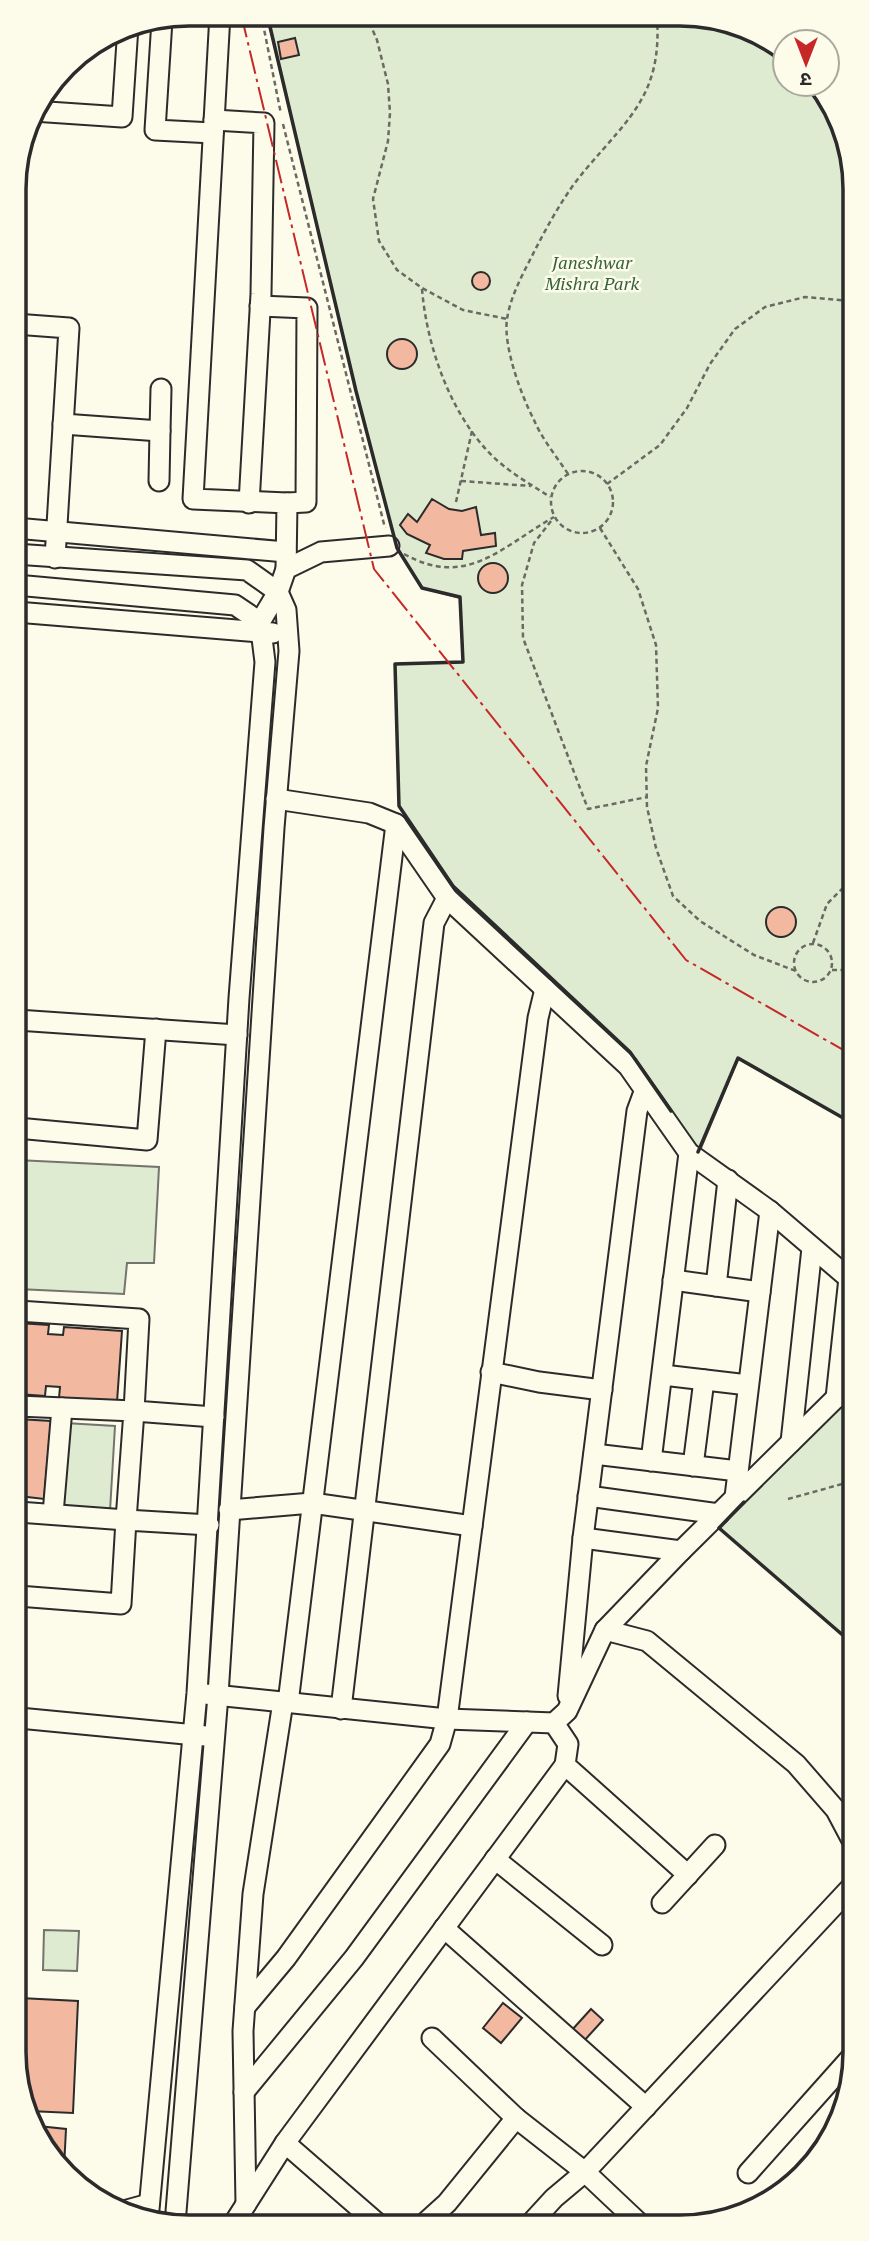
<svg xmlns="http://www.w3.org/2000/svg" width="869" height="2241" viewBox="0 0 869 2241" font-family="'PT Serif','Noto Sans Devanagari',serif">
<rect width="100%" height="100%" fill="#fdfbea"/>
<!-- green -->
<g fill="#deebd1" stroke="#74746e" stroke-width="2">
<polygon points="267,15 713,17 785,55 785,84 814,84 849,144 852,1123 738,1059 699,1153 630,1052 453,886 399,806 395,664 463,662 460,598 422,588 397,548 356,391"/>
<polygon points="17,1160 159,1167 154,1263 127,1263 124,1294 18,1289"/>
<polygon points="853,1393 853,1644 719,1528 777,1467"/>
<polygon points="65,1423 115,1426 110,1511 59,1507"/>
<polygon points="44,1930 79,1931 77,1971 43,1970"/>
</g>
<!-- building -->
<g fill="#f2b8a0" stroke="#2b2b2b" stroke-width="2">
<polygon points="295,38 299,55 281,59 278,42"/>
<circle cx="481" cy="281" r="9"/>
<circle cx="402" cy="354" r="15"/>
<polygon points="432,499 449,509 462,511 476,507 481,535 495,533 496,546 463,551 462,559 444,559 426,553 430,545 407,534 400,525 408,514 417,522"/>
<circle cx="493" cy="578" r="15"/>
<circle cx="781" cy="922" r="15"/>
<polygon points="18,1323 49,1325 48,1334 63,1335 64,1327 122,1331 117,1402 59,1398 60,1387 46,1386 45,1396 18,1394"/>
<polygon points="18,1419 51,1421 44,1499 19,1496"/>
<polygon points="20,1998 78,2001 73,2113 29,2111 20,2096"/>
<polygon points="503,2003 522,2018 501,2043 483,2028"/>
<polygon points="591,2009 603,2020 583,2042 571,2031"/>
<polygon points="38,2126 66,2129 64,2168"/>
</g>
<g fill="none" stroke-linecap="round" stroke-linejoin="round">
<!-- minor casing -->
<g stroke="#2b2b2b" stroke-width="23">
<g id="minor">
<polyline points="220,14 193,499 287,503 286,569"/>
<polyline points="162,20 155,130 213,133"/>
<polyline points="33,111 122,117 128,26"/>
<polyline points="214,120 264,123 261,294 249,503"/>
<polyline points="260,306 307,308 306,502 287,503"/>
<polyline points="15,324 69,328 55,558"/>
<polyline points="63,424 160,431 161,389"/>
<polyline points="159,481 160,431"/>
<polyline points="15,528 286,552"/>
<polyline points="15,554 247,570 278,592 286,610 289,651 274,828 218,1695 175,2224"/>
<polyline points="16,585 235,605 260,622 265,662 239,998 197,1693 148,2220"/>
<polyline points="16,612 273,633"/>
<polyline points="260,622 278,592 286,569 321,552 389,546"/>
<polyline points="276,799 369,813 396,824 447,898 628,1066 689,1153 770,1211 852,1281"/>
<polyline points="17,1020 237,1035"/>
<polyline points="17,1128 147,1140 156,1029"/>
<polyline points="673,1280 760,1292"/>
<polyline points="716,1286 728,1180"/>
<polyline points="18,1311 139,1319 134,1411 214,1417"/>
<polyline points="491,1372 539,1382 602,1390"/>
<polyline points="663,1375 748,1385"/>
<polyline points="836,1398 849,1278"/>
<polyline points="18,1406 134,1411 126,1520 18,1512"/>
<polyline points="791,1442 812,1248"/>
<polyline points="594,1454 738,1471"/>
<polyline points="651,1461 689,1153"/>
<polyline points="693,1466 704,1380"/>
<polyline points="588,1496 719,1514"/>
<polyline points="735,1497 770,1211"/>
<polyline points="229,1510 312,1503 472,1526"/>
<polyline points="53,1514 62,1408"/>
<polyline points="583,1538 681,1551"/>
<polyline points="18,1596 121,1604 126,1520 209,1525"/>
<polyline points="605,1630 681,1551 853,1381"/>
<polyline points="205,1694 447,1719 554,1723 567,1711 605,1630 647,1641 796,1764 836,1810 854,1844"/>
<polyline points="568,1696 583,1538 637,1111 644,1092"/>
<polyline points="288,1703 396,824"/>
<polyline points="341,1709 434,923 447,898"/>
<polyline points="19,1718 206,1736"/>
<polyline points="554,1723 568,1744 565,1765 688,1875"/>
<polyline points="495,1859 602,1945"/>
<polyline points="662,1903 715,1845"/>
<polyline points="444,1928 646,2107"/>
<polyline points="245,2007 286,1958 440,1744 447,1719 538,1018 545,989"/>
<polyline points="432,2038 516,2118 585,2172 638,2222"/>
<polyline points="244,2092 354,1958 527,1722"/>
<polyline points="285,2143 377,2223"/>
<polyline points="748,2173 855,2053"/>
<polyline points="246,2204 243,2031 253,1894 283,1702"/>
<polyline points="127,2210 149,2204"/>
<polyline points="426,2222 447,2203 516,2118"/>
<polyline points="532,2222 554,2198 585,2172 854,1884"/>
<polyline points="234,2223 285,2143 565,1765"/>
</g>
</g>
<!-- path -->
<g stroke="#6a6964" stroke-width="2.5" stroke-dasharray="5 3.5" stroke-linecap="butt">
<polyline points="261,14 281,114"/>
<polyline points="366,15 377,40 388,84 390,113 388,141 373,199 379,241 397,270 422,288 463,310 507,319"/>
<polyline points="262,19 280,15"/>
<polyline points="283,124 385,528"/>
<path d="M 422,289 C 427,351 455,428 505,467 C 519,478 535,487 550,497"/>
<circle cx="582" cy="502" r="31"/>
<path d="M 568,474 C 557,457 542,439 534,420 C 521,395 503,346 507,319 C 511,294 524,272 535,250 C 549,223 566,192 586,169 C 631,116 662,93 657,17"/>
<polyline points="461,481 531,486"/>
<polyline points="607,484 660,445 687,408 710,364 735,329 765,307 805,297 850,301"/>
<polyline points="456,502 472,431"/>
<polyline points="551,521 534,543 522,585 523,638 588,809 647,797"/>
<polyline points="600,528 638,589 656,645 658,708 646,766 647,807 656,848 673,896 700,921 754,955 796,971"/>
<path d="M 404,554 C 467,589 501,547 554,517"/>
<polyline points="813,943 827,904 851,880"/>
<circle cx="813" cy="963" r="19"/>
<polyline points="832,970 851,970"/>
<polyline points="788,1499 853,1481"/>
</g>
<!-- minor -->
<use href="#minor" stroke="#fdfbea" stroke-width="19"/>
<!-- wall -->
<g stroke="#2b2b2b" stroke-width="3.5">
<polyline points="267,14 356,391 397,548 422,588 460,597 463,662 395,664 399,806 453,886 630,1052 671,1111"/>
<polyline points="698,1152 738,1058 852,1123"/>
<polyline points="744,1502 719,1528 853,1644"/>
</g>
<!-- power -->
<polyline stroke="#c62828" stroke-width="2" stroke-dasharray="24 5 3.5 5" stroke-linecap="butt" points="241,14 374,569 686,960 852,1055"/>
</g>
<g text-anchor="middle" stroke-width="5" stroke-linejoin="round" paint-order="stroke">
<!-- park labels -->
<g font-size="18" font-style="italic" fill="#34623c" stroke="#fdfbea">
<text x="592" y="269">Janeshwar<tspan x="592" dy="21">Mishra Park</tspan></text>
</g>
</g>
<!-- crop -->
<path d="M0 0H869V2241H0ZM189 26H680A163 163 0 0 1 843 189V2052A163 163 0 0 1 680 2215H189A163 163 0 0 1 26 2052V189A163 163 0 0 1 189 26Z" fill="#fdfbea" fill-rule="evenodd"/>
<path fill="none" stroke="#2b2b2b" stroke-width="3.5" d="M189 26H680A163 163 0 0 1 843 189V2052A163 163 0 0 1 680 2215H189A163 163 0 0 1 26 2052V189A163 163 0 0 1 189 26Z"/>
<!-- north arrow -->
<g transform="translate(806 63) rotate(180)"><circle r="33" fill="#fdfbea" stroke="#a9a89e" stroke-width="2"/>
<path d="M0-5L12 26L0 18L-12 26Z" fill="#c62828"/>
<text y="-10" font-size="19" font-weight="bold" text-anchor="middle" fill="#2b2b2b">उ</text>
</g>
</svg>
